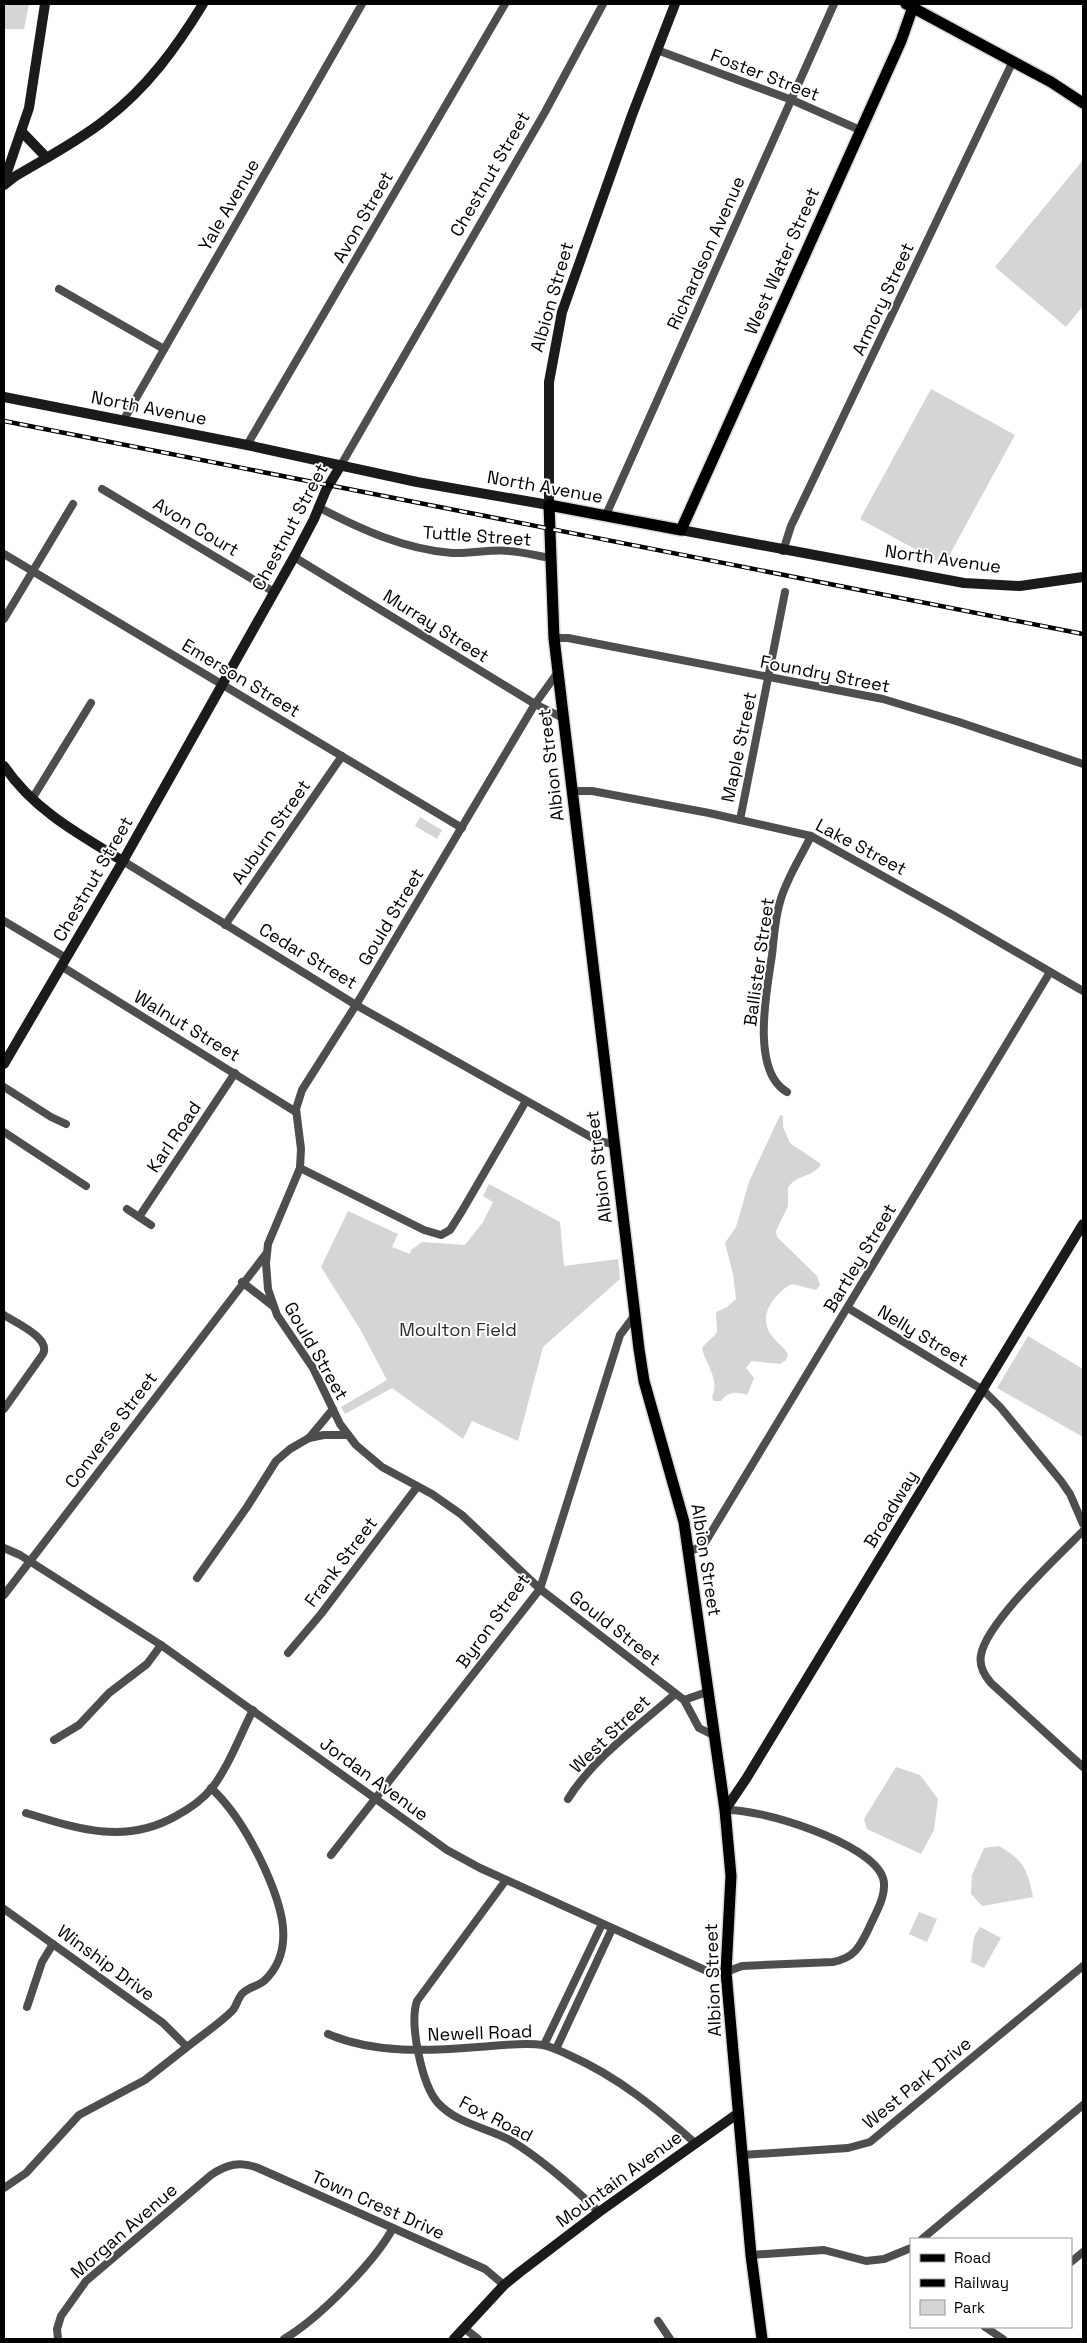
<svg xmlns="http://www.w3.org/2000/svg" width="1087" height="2343" viewBox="0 0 1087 2343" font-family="'Space Grotesk',sans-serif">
<rect width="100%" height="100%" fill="#fff"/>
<!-- green -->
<g fill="#d5d5d5">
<polygon points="4,4 29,4 24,29 4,29"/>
<polygon points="1083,160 1083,306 1066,327 995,267"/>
<polygon points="931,389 1015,435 944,565 860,519"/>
<polygon points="420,817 442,830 437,839 415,826"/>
<path d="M 780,1115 L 783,1116 L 783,1127 L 790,1143 L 821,1164 C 814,1177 795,1175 788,1188 L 788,1206 L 776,1231 L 777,1237 L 817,1276 L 820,1285 L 816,1290 L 792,1284 C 775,1292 756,1317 772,1336 C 777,1343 784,1347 788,1354 L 786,1360 L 780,1364 L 751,1361 L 746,1368 L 754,1378 L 747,1395 C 736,1391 728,1392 721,1401 L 714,1401 L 712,1397 C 720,1378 706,1366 702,1348 C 721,1327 717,1341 716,1312 L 727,1307 L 736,1299 L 733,1274 L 725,1243 L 736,1227 L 749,1182 Z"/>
<polygon points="489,1184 560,1222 564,1266 618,1259 620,1279 543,1347 518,1441 472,1421 463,1439 392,1388 345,1414 341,1407 387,1380 360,1329 321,1267 348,1211 398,1234 392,1247 410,1254 411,1250 422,1242 465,1245 483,1222 493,1202 483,1196"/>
<polygon points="1028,1336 1083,1369 1083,1437 997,1388"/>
<polygon points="896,1767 920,1775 938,1799 934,1830 921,1854 867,1829 864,1819"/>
<path d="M 999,1846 C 1024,1861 1027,1868 1033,1897 L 982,1906 L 971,1894 L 972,1875 L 984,1848 Z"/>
<polygon points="919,1912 937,1919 927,1942 909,1934"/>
<polygon points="980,1927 1001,1938 984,1968 971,1962 974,1937"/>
</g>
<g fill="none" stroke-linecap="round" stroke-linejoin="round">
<!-- primary casing -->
<g stroke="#dbdbdb" stroke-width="14">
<g id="primary">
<polyline points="906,4 1051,82 1083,103"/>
<polyline points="762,2339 751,2255 726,1972 731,1876 725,1810 684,1522 644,1381 639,1349 558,672 554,638 549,505 681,530 901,41 914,4"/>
</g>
</g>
<!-- street -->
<g stroke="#4e4e4e" stroke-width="8">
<polyline points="657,50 792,100 860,130"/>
<polyline points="59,289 164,349"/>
<polyline points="123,421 362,4"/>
<polyline points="247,445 505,4"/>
<polyline points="341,465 545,112 603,4"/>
<polyline points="102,489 274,592"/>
<path d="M 318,507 C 360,529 403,549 452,553 C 471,554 490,549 509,551 C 523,552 538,556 551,558"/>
<polyline points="606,515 834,4"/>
<polyline points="783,551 791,526 1013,61"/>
<polyline points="4,554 462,828"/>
<polyline points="294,557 535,704 563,718"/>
<polyline points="4,619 73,504"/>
<polyline points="554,638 568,638 883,699 959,722 1083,764"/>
<polyline points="558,672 535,704 356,1005 302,1090 296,1109 301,1149 300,1168 268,1244 266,1263 268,1289 277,1315 313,1368 340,1424 356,1445 382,1467 432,1494 462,1515 540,1589 684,1700 699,1728 713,1735"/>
<polyline points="572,791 592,791 709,813 811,836 951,914 1083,991"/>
<polyline points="32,799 91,703"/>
<polyline points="740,820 785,592"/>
<polyline points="123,861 356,1005 598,1141 614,1144"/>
<polyline points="4,921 66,958"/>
<polyline points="225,925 342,756"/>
<polyline points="61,966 296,1112"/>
<polyline points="4,1087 51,1117 66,1124"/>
<path d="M 787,1092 C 750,1071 767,989 772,955 C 774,937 775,918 780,902 C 786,879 801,857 811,836"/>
<polyline points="4,1132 86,1186"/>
<polyline points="300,1168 424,1230 441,1235 450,1230 462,1211 526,1101"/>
<polyline points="127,1209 151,1225"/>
<polyline points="139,1217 235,1073"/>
<polyline points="242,1282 273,1306"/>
<polyline points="848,1308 983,1390 1001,1408 1061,1481 1070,1494 1083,1524"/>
<path d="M 4,1315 C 16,1323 51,1338 43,1354 L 4,1409"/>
<polyline points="309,1438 324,1435 348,1435"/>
<path d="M 1083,1531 C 1059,1555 986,1623 981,1655 C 979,1665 984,1675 991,1683 L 1083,1767"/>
<path d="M 4,1548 L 20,1555 L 161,1645 L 447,1850 L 480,1868 L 707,1971 L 726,1972 L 742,1966 L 833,1962 C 854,1958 860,1947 869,1928 C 875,1914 888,1894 883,1878 C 871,1842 758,1808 725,1810"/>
<polyline points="688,1552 700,1547 706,1541 1050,972"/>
<polyline points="197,1578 247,1507 276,1461 290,1449 309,1438 333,1409"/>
<polyline points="4,1595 266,1254"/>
<polyline points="288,1653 321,1614 417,1487"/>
<polyline points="684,1700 707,1692"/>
<polyline points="54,1740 79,1725 109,1693 147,1664 161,1645"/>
<path d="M 568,1799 C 594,1757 639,1726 675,1694"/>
<path d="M 26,1813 C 78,1829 125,1845 176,1816 C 189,1809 203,1799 212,1788 C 229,1766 240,1735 253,1710"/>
<polyline points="331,1855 540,1589 620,1335 635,1315"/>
<path d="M 506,1880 L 417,2001 C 409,2024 422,2085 438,2103 C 456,2123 487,2128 510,2140 C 543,2160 571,2185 599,2212"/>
<path d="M 4,1909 L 163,2023 L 187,2047 C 202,2035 219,2024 232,2011 C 237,2006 238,1996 244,1992 C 250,1987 258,1986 264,1981 C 298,1949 280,1902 264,1867 C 251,1839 235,1810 211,1788"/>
<polyline points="27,2007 42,1962 53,1944"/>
<path d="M 328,2034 C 375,2054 428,2051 478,2047 C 499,2046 521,2042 543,2045 C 553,2047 562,2052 571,2056 C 618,2077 657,2109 695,2143"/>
<polyline points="544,2045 602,1924"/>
<polyline points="556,2049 612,1929"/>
<polyline points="742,2155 848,2148 870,2142 1083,1966"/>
<polyline points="4,2188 26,2173 79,2115 145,2080 187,2047"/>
<polyline points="922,2239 1083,2105"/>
<polyline points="751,2255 824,2250 866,2261 884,2259 911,2248"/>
<polyline points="1071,2262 1083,2252"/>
<polyline points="658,2321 670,2339"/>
<polyline points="985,2327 1003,2339"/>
<polyline points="464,2328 478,2339"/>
<path d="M 58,2339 L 57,2329 L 61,2316 L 86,2281 L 211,2175 C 227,2164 240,2161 258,2168 L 485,2269 L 504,2285"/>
<path d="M 284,2339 C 318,2319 374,2263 393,2228"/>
</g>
<!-- secondary -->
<g stroke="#1b1b1b" stroke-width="10">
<polyline points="22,132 46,157"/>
<polyline points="4,181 29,108 45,4"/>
<path d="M 4,185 L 14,177 C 44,159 77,142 105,120 C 147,88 176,48 203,4"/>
<polyline points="4,397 247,445 417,482 549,505 549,382 562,312 632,115 675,4"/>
<polyline points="681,530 964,583 1020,586 1083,577"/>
<path d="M 4,766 C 34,810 78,834 123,861"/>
<polyline points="4,1064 123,861 294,557 314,519 326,490 341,465"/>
<polyline points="725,1810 746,1779 1083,1224"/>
<polyline points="454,2339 504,2285 520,2272 599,2212 737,2114"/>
</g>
<!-- primary -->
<use href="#primary" stroke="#000" stroke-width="11"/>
<!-- rail casing -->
<g stroke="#000" stroke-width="4.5">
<polyline id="rail" points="4,421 1083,634"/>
</g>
<!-- rail -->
<use href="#rail" stroke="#fff" stroke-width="2.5" stroke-dasharray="8" stroke-linecap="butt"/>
</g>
<g text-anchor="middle" stroke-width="4" stroke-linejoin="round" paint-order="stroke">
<!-- street labels -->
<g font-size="18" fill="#000" stroke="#fff">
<text transform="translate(765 75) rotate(21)" y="6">Foster Street</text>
<text transform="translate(490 174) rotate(-60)" y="6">Chestnut Street</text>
<text transform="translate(229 205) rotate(-60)" y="6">Yale Avenue</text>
<text transform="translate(363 217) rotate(-60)" y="6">Avon Street</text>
<text transform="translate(706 253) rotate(-66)" y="6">Richardson Avenue</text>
<text transform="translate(782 261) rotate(-66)" y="6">West Water Street</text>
<text transform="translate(552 297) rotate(-74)" y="6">Albion Street</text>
<text transform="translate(883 299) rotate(-65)" y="6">Armory Street</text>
<text transform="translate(149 408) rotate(11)" y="6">North Avenue</text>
<text transform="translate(545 487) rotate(10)" y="6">North Avenue</text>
<text transform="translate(196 527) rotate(31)" y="6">Avon Court</text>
<text transform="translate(290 527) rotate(-62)" y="6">Chestnut Street</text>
<text transform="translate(477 536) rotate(4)" y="6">Tuttle Street</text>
<text transform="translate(943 559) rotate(8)" y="6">North Avenue</text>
<text transform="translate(436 626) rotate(32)" y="6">Murray Street</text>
<text transform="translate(825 674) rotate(11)" y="6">Foundry Street</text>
<text transform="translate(241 678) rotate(31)" y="6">Emerson Street</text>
<text transform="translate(739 747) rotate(-78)" y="6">Maple Street</text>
<text transform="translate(551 765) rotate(-97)" y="6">Albion Street</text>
<text transform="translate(271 832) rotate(-55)" y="6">Auburn Street</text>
<text transform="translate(861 847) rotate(28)" y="6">Lake Street</text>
<text transform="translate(93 879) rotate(-60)" y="6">Chestnut Street</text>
<text transform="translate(391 917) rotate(-59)" y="6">Gould Street</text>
<text transform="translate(308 956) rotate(31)" y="6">Cedar Street</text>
<text transform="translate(759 962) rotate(-82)" y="6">Ballister Street</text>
<text transform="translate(187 1026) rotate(31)" y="6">Walnut Street</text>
<text transform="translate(174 1137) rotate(-56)" y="6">Karl Road</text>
<text transform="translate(599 1167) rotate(-97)" y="6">Albion Street</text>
<text transform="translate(860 1258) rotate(-59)" y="6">Bartley Street</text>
<text transform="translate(923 1336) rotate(31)" y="6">Nelly Street</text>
<text transform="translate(316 1351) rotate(60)" y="6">Gould Street</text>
<text transform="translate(111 1430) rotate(-53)" y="6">Converse Street</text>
<text transform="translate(891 1509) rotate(-59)" y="6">Broadway</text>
<text transform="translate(706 1560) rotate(81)" y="6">Albion Street</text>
<text transform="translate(341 1562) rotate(-53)" y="6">Frank Street</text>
<text transform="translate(493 1621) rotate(-54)" y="6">Byron Street</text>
<text transform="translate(615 1628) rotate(38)" y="6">Gould Street</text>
<text transform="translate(610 1734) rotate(-44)" y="6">West Street</text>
<text transform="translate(374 1779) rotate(36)" y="6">Jordan Avenue</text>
<text transform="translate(106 1963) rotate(36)" y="6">Winship Drive</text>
<text transform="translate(713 1980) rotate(-92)" y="6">Albion Street</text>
<text transform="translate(480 2033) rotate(-2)" y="6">Newell Road</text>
<text transform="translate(917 2083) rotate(-39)" y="6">West Park Drive</text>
<text transform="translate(496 2119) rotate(27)" y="6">Fox Road</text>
<text transform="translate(619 2179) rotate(-36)" y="6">Mountain Avenue</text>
<text transform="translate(378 2205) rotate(24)" y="6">Town Crest Drive</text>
<text transform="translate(124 2231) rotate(-41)" y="6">Morgan Avenue</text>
</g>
<!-- park labels -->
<g font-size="18" fill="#2c2c2c" stroke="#fff">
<text x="458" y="1336">Moulton Field</text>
</g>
</g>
<!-- border -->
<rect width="1087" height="2343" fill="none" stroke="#000000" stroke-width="10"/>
<!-- legend -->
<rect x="910" y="2238" width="162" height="90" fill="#ffffff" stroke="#999999"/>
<rect x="920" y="2254" width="25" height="8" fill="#000000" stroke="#999999"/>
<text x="954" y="2263" font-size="15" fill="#000000">Road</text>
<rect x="920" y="2279" width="25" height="8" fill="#000000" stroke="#999999"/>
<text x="954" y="2288" font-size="15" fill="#000000">Railway</text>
<rect x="920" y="2300" width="25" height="15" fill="#d5d5d5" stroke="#999999"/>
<text x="954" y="2313" font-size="15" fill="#000000">Park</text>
</svg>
